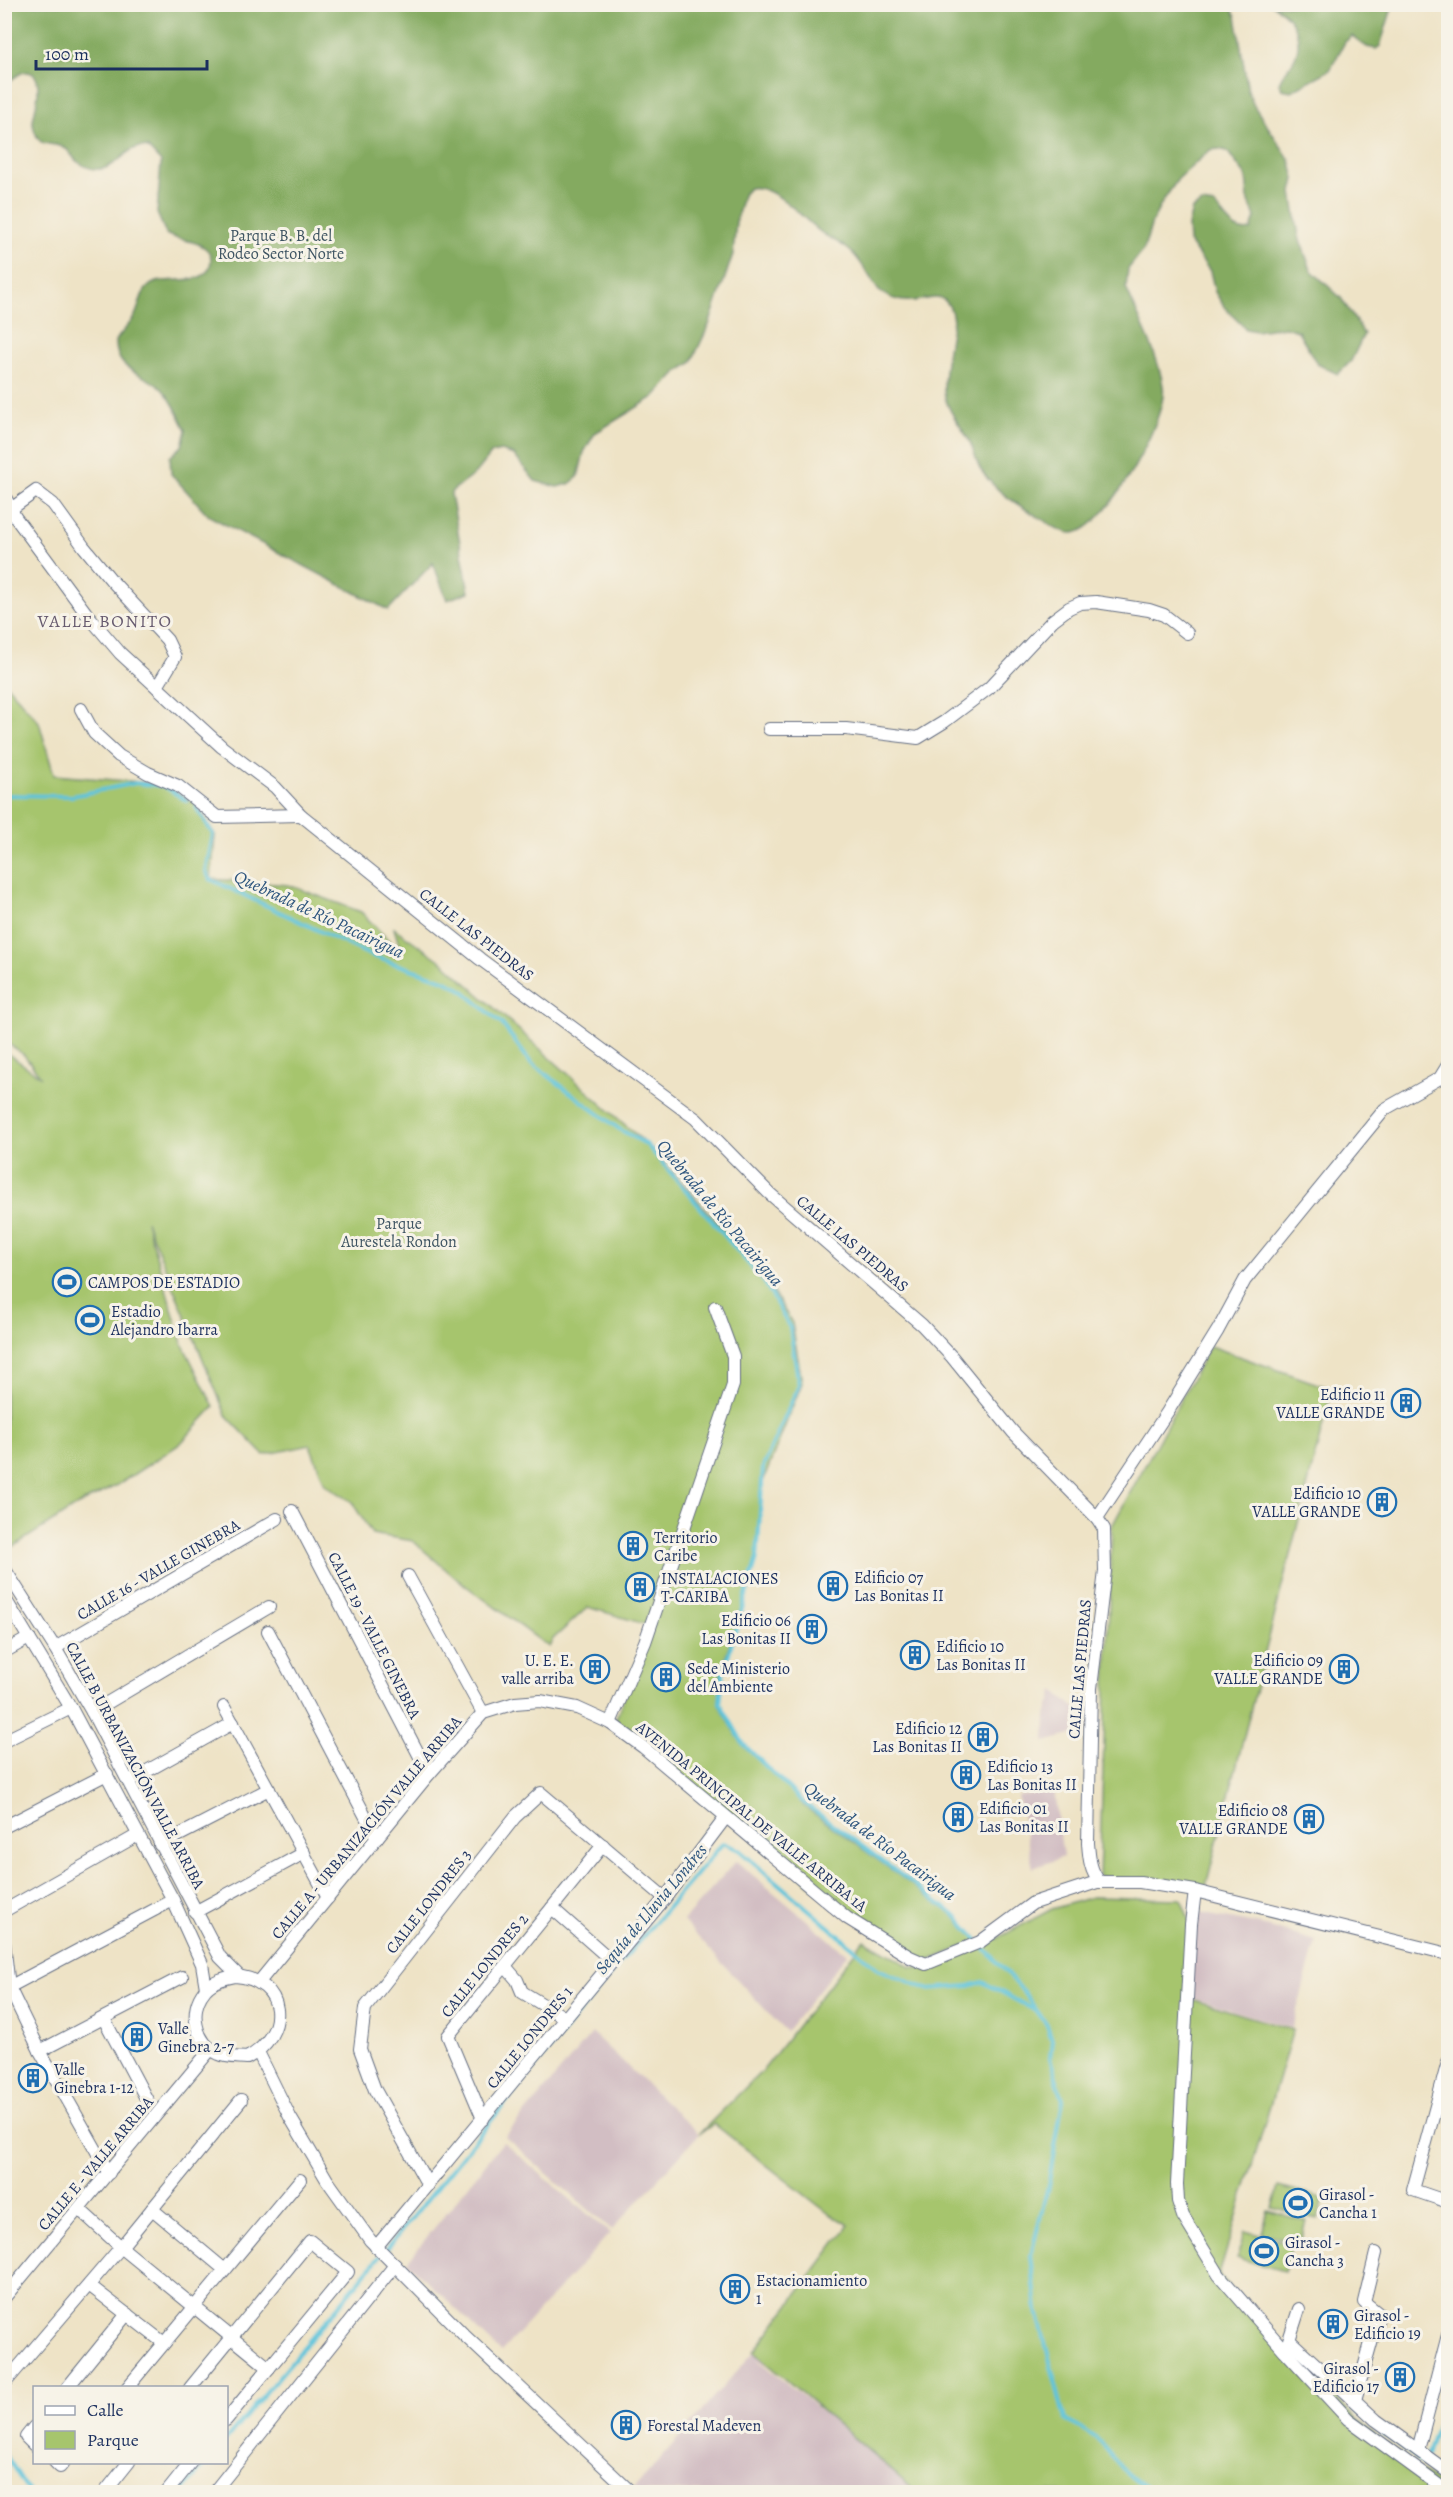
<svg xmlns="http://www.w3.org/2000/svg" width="1453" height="2497" viewBox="0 0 1453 2497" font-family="Alegreya,serif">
<rect width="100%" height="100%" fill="#f7f3e8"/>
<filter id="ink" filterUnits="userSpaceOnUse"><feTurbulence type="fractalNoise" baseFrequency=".0167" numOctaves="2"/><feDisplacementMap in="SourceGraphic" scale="12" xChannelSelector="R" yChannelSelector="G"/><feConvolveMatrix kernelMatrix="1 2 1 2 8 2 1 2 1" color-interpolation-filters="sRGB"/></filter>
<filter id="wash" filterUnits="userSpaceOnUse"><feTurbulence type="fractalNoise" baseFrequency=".008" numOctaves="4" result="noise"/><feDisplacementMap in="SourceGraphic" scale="24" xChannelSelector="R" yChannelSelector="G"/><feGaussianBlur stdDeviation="1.35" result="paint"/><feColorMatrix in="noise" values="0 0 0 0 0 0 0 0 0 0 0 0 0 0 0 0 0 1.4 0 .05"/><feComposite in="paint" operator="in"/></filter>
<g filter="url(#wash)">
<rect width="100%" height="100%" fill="#eee3c6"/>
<!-- industrial -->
<g fill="#d2bec3" fill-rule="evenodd">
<polygon points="1054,1691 1077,1709 1074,1734 1045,1742 1046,1716"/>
<polygon points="1054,1790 1063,1857 1033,1868 1018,1796"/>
<polygon points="736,1861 847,1954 786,2032 683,1921"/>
<polygon points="1195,1912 1265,1926 1316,1941 1292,2028 1189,1997"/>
<polygon points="592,2033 699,2134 612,2230 505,2137"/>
<polygon points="503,2142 610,2233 501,2352 407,2262"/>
<path d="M 834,2268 L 917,2492 L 913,2490 L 911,2492 L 631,2492 L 751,2355 ZM 756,2359 L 776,2370 L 827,2415 L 826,2415 Z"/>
</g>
<!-- green -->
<g fill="#a6c56d" stroke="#607a66" stroke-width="1.5">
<polygon points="5,683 39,722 54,775 165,784 196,804 215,835 211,879 289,885 361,912 402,954 394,928 444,963 652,1149 760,1270 792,1323 802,1383 762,1484 757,1558 721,1672 719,1704 743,1746 793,1792 804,1806 953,1915 977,1941 926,1962 830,1901 615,1721 651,1626 588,1607 553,1639 549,1647 458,1580 413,1541 372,1534 352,1502 325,1484 310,1445 264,1455 226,1415 146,1221 182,1343 214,1407 180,1444 119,1484 78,1505 5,1552 5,1052 41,1077 24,1055 5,1041"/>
<polygon points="1210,1346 1332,1389 1206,1886 1099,1877 1112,1526"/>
<polygon points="1092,1897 1181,1899 1191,1924 1187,1998 1293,2030 1219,2275 1357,2420 1448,2492 911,2492 913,2489 754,2352 849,2225 828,2213 714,2124 699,2134 764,2069 864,1940 911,1967 926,1970 979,1948 1052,1909"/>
<polygon points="1278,2187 1323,2198 1318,2219 1272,2208"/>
<polygon points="1268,2211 1306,2221 1300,2243 1262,2233"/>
<polygon points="1245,2231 1292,2244 1284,2271 1237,2258"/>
</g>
<!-- forest -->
<g fill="#84aa60" stroke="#506c5f" stroke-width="1.5">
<path d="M 4,5 L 1230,5 L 1236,16 L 1248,91 L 1254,106 L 1290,160 L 1295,179 L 1292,192 L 1299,237 L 1311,270 L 1341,298 L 1364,334 L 1351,361 L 1338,374 L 1317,364 L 1298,331 L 1285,327 L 1256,331 L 1246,329 L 1225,308 L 1215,292 L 1210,271 L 1189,242 L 1188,226 L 1192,209 L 1202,203 L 1214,205 C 1225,215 1233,235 1251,230 L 1255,217 L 1248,199 L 1246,176 L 1227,151 L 1219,149 L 1210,150 L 1178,179 L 1163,201 L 1152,222 L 1144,249 L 1128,269 L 1126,288 C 1139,319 1158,353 1163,386 C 1169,416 1107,529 1074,533 C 1064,534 1053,526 1045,521 C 1022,507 997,494 981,470 C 975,460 974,447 967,437 C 959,423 949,413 945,397 C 941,381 950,339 953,320 C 948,286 931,301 910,301 C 899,302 887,297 879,291 C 870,279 861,259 849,250 C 841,243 830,239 822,233 C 805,221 773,182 749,188 L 743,195 L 736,222 L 733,254 L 709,325 L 691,363 L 677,372 L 654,397 L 595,433 L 584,452 L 578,477 L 569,484 L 557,487 L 535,481 L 514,455 L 501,451 L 492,453 L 476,473 L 452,491 L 451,494 L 469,592 L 447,600 L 433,563 L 388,610 L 209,516 L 171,474 L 170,457 L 182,446 L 186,430 C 179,416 173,400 162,389 C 143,371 115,373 116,341 C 120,333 128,327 133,319 C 140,309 139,294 149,286 C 164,273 210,291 211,260 C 211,255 209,251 205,248 C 194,239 177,241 166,234 L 157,213 L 161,162 L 148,148 C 123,139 115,187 78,162 C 73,159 71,152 66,149 C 59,143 46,146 40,141 C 36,137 32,125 33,120 C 35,110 47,70 25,72 C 18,73 12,81 5,83 Z"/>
<path d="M 1273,5 L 1393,5 L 1380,46 L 1376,49 L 1367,47 L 1352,36 L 1345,42 L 1330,70 L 1291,91 L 1282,89 L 1279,83 C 1282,74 1287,70 1292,63 C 1306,40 1294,17 1273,5 Z"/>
</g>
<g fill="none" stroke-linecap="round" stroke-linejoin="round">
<!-- stream -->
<g stroke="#5ec4db" stroke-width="4">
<polyline points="4,795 72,796 136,783 164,786 187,801"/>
<path d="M 196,807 L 213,834 L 206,871 L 210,879 L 372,956 L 444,980 L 460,988 L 502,1024 L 531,1063 L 619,1129 L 646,1144 L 765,1283 L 790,1328 L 799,1385 L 763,1467 L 757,1558 L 723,1673 L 720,1703 L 744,1745 L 804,1803 L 955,1915 L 1022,1990 L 1047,2025 L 1052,2040 L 1050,2058 L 1063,2100 L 1048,2186 L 1031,2255 L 1037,2311 L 1065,2420 C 1075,2426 1088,2431 1097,2439 C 1118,2461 1125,2478 1155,2492"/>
<polyline points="385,2251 603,1983 723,1843 739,1850 878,1969 927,1989 969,1986 983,1982 1034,2010"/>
<polyline points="1352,2407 1378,2429 1448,2482"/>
<polyline points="226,2440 380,2256"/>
<polyline points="4,2452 29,2492"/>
<polyline points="1428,2455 1448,2393"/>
<polyline points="182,2492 207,2462"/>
</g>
</g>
</g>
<g filter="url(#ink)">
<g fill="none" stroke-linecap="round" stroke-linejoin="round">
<!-- street casing -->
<g stroke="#656e82" stroke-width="14">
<g id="street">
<path d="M 4,495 L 15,517 L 86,613 L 120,653 L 222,747 L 275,787 L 301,815 L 480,959 L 696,1119 L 769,1193 L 922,1325 L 952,1357 L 1013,1432 L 1097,1518 L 1104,1529 L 1105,1571 L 1091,1688 L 1088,1843 C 1089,1856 1090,1872 1100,1882"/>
<polyline points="11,509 36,491 53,504 84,547 112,581 167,640 175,657 157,687"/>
<polyline points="81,709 94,733 119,756 148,773 178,786 217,817 301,815"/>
<polyline points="769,729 846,729 918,738 944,722 989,688 1053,620 1069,608 1080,603 1096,602 1149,610 1164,615 1187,633"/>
<polyline points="292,1511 429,1774"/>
<polyline points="1097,1518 1168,1411 1218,1330 1245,1280 1385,1109 1440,1078 1448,1065"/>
<polyline points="4,1568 55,1648 92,1712 220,1957 239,1976"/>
<polyline points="408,1576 483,1713"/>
<polyline points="4,1597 71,1708 173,1900 202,1964 206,1988"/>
<polyline points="268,1631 377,1838"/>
<polyline points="55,1648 277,1519"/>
<polyline points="4,1652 29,1638"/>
<polyline points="224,1707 328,1898"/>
<polyline points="92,1712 269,1607"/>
<polyline points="610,1723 645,1642 733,1385 733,1356 715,1307"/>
<polyline points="4,1741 71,1708"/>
<polyline points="129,1781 233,1723"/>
<polyline points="4,1827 107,1774"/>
<polyline points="160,1845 269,1789"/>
<polyline points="1195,1891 1191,1924 1177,2184 1178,2201 1183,2216 1219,2275 1285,2351 1348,2419 1448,2492"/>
<polyline points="552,1908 612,1961"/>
<polyline points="4,1911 138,1835"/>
<polyline points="195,1912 304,1853"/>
<polyline points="4,1942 9,1987 40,2051 109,2173"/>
<polyline points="505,1966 517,1980 522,1992 565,2018"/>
<path d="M 235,1976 C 287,1980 291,2034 247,2058 C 239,2057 227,2058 219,2054 C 195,2043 188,2010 205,1990 C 212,1981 224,1978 235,1976 Z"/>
<polyline points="259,1982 429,1774 483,1713 515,1703 540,1701 577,1708 610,1723 643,1747 847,1918 910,1957 926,1964 980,1942 1033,1903 1097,1882 1140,1882 1195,1891 1448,1954"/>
<polyline points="9,1987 173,1900"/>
<polyline points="104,2019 148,2102"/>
<polyline points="40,2051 182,1977"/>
<polyline points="258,2052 290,2117 327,2180 370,2240 464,2335 631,2492"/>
<polyline points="1448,2062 1413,2190 1448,2202"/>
<polyline points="483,2119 448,2036 603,1845"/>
<polyline points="428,2185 375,2090 360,2049 365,2008 515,1817 541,1793 665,1898"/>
<polyline points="79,2209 121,2247 269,2368"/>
<polyline points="152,2209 225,2270"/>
<polyline points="376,2247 665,1898 726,1817"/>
<polyline points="89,2285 164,2343"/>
<polyline points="4,2298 211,2049"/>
<polyline points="1299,2309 1289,2340 1376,2420 1448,2472"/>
<polyline points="4,2384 121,2247 241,2100"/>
<polyline points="67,2388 127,2314"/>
<polyline points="127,2388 300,2180"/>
<polyline points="190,2388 310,2241 348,2272 226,2420"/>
<polyline points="1355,2400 1379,2314 1364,2302 1376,2253"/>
<polyline points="34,2427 26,2437 34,2445"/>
<polyline points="1418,2450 1448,2335"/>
<polyline points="55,2462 60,2467 64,2462"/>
<polyline points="105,2492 129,2462"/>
<polyline points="167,2492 191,2462"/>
<polyline points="214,2492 395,2265"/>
</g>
</g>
<!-- street -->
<use href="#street" stroke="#fff" stroke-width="12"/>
</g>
</g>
<!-- icons -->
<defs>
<g id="stadium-ring" transform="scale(1.5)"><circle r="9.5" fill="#f7f3e8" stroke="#1f6fb2" stroke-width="1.5"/><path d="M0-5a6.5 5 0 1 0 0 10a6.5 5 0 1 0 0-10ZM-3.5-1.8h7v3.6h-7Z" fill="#1f6fb2"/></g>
<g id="building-ring" transform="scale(1.5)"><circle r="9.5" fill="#f7f3e8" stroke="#1f6fb2" stroke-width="1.5"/><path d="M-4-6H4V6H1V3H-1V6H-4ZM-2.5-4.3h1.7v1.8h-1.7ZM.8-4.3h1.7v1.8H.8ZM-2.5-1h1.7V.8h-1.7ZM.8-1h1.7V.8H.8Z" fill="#1f6fb2"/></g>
</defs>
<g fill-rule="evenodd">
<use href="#stadium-ring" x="67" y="1282"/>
<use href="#stadium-ring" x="90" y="1320"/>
<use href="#building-ring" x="1406" y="1403"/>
<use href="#building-ring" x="1382" y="1502"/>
<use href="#building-ring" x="633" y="1546"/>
<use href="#building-ring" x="833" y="1586"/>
<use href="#building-ring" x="640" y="1587"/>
<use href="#building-ring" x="812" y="1629"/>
<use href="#building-ring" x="915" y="1655"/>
<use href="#building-ring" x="595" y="1669"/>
<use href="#building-ring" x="1344" y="1669"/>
<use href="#building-ring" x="666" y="1677"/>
<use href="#building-ring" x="983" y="1737"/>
<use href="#building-ring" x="966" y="1775"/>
<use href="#building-ring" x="958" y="1817"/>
<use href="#building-ring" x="1309" y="1819"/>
<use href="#building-ring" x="137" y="2037"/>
<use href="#building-ring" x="33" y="2078"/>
<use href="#stadium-ring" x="1298" y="2203"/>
<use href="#stadium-ring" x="1264" y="2251"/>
<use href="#building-ring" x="735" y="2289"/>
<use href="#building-ring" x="1333" y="2324"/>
<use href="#building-ring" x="1400" y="2377"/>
<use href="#building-ring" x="626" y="2425"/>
</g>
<g text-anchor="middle" stroke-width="6" stroke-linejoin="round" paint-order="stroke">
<!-- park labels -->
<g font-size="16" fill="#3e5462" stroke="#f7f3e8">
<text x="281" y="241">Parque B. B. del<tspan x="281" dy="18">Rodeo Sector Norte</tspan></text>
<text x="399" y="1229">Parque<tspan x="399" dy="18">Aurestela Rondon</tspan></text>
</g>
<!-- street labels -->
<g font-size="16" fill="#1b2f5e" stroke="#f7f3e8">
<text transform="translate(477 934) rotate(38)" y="6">CALLE LAS PIEDRAS</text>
<text transform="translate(853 1243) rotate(40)" y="6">CALLE LAS PIEDRAS</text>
<text transform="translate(158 1569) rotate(-30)" y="6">CALLE 16 - VALLE GINEBRA</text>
<text transform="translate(375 1635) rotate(63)" y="6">CALLE 19 - VALLE GINEBRA</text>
<text transform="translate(1079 1669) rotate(-85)" y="6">CALLE LAS PIEDRAS</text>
<text transform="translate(136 1765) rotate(62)" y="6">CALLE B URBANIZACIÓN VALLE ARRIBA</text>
<text transform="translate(752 1816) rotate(39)" y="6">AVENIDA PRINCIPAL DE VALLE ARRIBA 1A</text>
<text transform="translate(366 1827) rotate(-50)" y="6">CALLE A - URBANIZACIÓN VALLE ARRIBA</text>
<text transform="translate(428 1901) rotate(-52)" y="6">CALLE LONDRES 3</text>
<text transform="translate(484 1965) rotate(-51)" y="6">CALLE LONDRES 2</text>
<text transform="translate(529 2037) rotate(-51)" y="6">CALLE LONDRES 1</text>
<text transform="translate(95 2163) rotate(-50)" y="6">CALLE E - VALLE ARRIBA</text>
</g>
<!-- poi labels -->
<g font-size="16" fill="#1b2f5e" stroke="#f7f3e8" text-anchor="start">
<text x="88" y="1288">CAMPOS DE ESTADIO</text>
<text x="111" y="1317">Estadio<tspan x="111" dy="18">Alejandro Ibarra</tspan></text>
<text x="1385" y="1400" text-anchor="end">Edificio 11<tspan x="1385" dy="18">VALLE GRANDE</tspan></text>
<text x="1361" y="1499" text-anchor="end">Edificio 10<tspan x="1361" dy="18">VALLE GRANDE</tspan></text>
<text x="654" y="1543">Territorio<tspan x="654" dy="18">Caribe</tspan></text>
<text x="854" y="1583">Edificio 07<tspan x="854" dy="18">Las Bonitas II</tspan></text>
<text x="661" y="1584">INSTALACIONES<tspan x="661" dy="18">T-CARIBA</tspan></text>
<text x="791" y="1626" text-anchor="end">Edificio 06<tspan x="791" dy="18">Las Bonitas II</tspan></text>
<text x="936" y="1652">Edificio 10<tspan x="936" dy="18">Las Bonitas II</tspan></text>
<text x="574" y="1666" text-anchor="end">U. E. E.<tspan x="574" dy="18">valle arriba</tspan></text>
<text x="1323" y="1666" text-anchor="end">Edificio 09<tspan x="1323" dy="18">VALLE GRANDE</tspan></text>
<text x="687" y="1674">Sede Ministerio<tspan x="687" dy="18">del Ambiente</tspan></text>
<text x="962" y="1734" text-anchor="end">Edificio 12<tspan x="962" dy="18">Las Bonitas II</tspan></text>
<text x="987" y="1772">Edificio 13<tspan x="987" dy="18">Las Bonitas II</tspan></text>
<text x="979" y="1814">Edificio 01<tspan x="979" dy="18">Las Bonitas II</tspan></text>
<text x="1288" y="1816" text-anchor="end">Edificio 08<tspan x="1288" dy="18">VALLE GRANDE</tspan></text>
<text x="158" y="2034">Valle<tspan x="158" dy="18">Ginebra 2-7</tspan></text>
<text x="54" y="2075">Valle<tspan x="54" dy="18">Ginebra 1-12</tspan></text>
<text x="1319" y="2200">Girasol -<tspan x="1319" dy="18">Cancha 1</tspan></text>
<text x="1285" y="2248">Girasol -<tspan x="1285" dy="18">Cancha 3</tspan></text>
<text x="756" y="2286">Estacionamiento<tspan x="756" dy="18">1</tspan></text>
<text x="1354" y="2321">Girasol -<tspan x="1354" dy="18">Edificio 19</tspan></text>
<text x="1379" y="2374" text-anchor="end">Girasol -<tspan x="1379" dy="18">Edificio 17</tspan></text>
<text x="647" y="2431">Forestal Madeven</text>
</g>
<!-- neighbourhood labels -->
<g font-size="18" letter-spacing="1.5" fill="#675b6f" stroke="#f7f3e8">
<text x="105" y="627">VALLE BONITO</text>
</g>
<!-- water labels -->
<g font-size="18" font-style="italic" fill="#2c547d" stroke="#f7f3e8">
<text transform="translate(319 914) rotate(25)" y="6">Quebrada de Río Pacairigua</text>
<text transform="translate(720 1213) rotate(50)" y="6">Quebrada de Río Pacairigua</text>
<text transform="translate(880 1841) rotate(37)" y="6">Quebrada de Río Pacairigua</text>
<text transform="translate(651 1909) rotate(-50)" y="6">Sequía de Lluvia Londres</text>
</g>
</g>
<!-- margin -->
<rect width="1453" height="2497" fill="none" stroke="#f7f3e8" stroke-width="24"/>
<!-- legend -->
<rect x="33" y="2386" width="195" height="78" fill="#f7f3e8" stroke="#9fa5b1" stroke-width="1.5"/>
<rect x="45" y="2406" width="30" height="9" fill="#ffffff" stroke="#9fa5b1" stroke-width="1.5"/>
<text x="87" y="2416" font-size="18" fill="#1b2f5e">Calle</text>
<rect x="45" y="2431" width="30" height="18" fill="#a6c56d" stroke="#9fa5b1" stroke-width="1.5"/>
<text x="87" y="2446" font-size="18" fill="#1b2f5e">Parque</text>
<!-- scale -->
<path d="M36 60v9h171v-9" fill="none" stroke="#1b2f5e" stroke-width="3"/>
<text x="45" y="60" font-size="18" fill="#1b2f5e" stroke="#f7f3e8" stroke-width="4.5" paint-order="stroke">100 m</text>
</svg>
